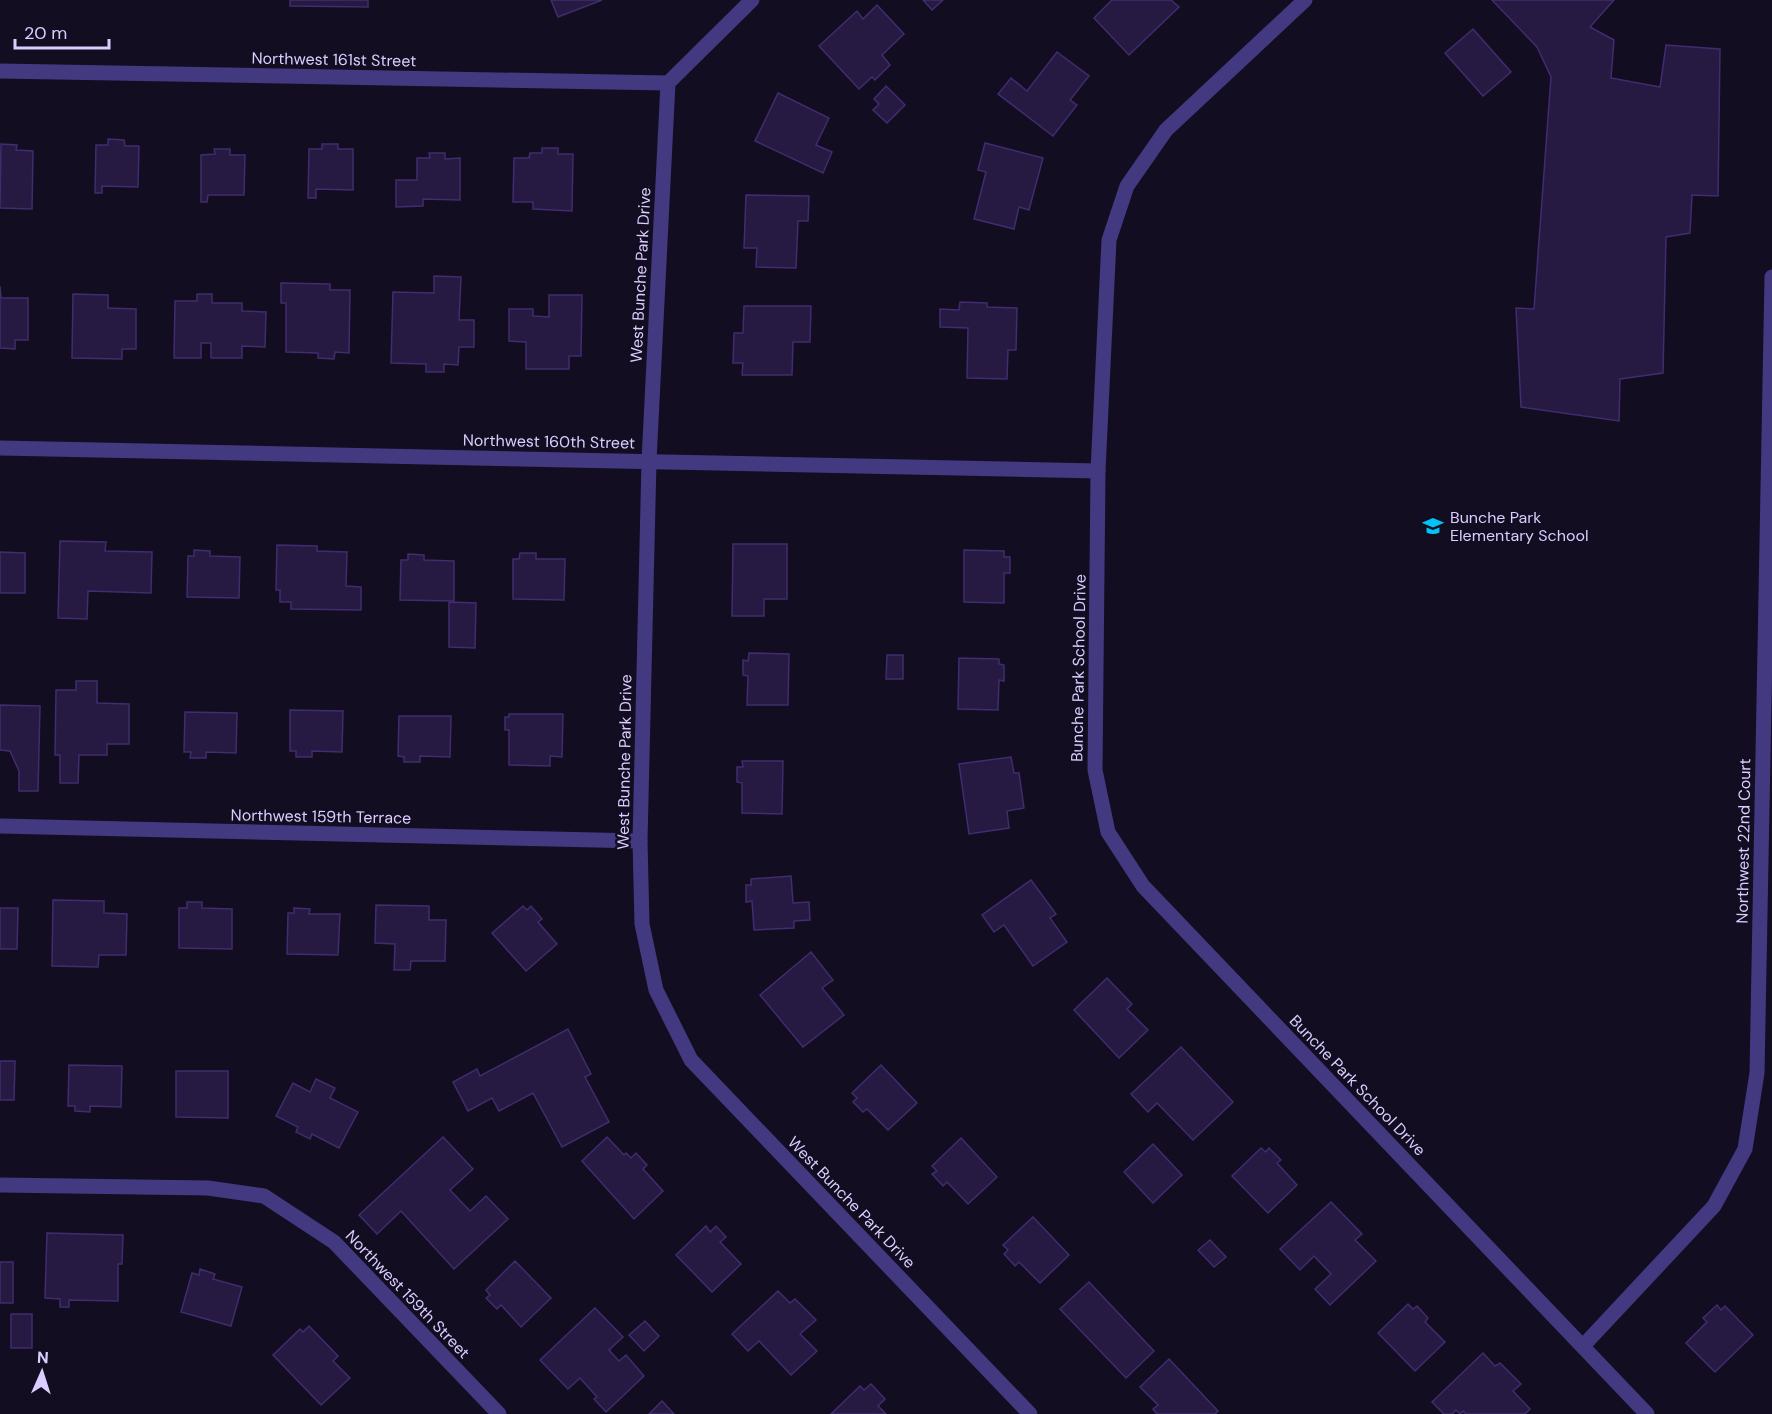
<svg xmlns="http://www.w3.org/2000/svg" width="1772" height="1414" viewBox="0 0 1772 1414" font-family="'DM Sans',sans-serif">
<rect width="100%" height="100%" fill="#130d21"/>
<!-- building -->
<g fill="#261a42" stroke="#402c6e" stroke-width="1.5">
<polygon points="290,0 368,0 368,7 290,6"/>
<polygon points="551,0 602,0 558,17"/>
<polygon points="923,0 943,0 932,10"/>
<polygon points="1112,0 1171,0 1179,7 1129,55 1094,18"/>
<polygon points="1492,0 1614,0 1590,27 1614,40 1611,78 1660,87 1666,45 1720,49 1718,196 1692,195 1690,233 1666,237 1663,373 1620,379 1619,421 1521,407 1516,308 1534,309 1551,77 1537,47"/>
<polygon points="877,5 904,34 882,55 890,65 875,80 872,77 859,89 819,46 857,11 863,19"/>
<polygon points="1473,29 1511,72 1483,96 1445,53"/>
<polygon points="1057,52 1089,76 1070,100 1077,105 1053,136 998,94 1011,78 1027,91"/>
<polygon points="886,86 905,105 887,123 873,110 879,104 874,99"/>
<polygon points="778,93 829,118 816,145 832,152 823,173 755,141"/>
<polygon points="108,139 124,140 125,146 139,146 138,187 102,186 102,193 95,193 96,145 108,145"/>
<polygon points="985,143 1043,158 1029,210 1019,207 1014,229 974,219 986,172 978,170"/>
<polygon points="1,144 17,145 16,150 33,151 32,209 0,208"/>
<polygon points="322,144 338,144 338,149 353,149 353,190 316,189 316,198 308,198 309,149 322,149"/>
<polygon points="542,148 558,148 558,154 573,154 572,211 533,209 533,202 513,202 514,158 529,158 530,153 542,153"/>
<polygon points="214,149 230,149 230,155 245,155 244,195 208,195 207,202 201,202 201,155 215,154"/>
<polygon points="429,153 445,153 445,159 460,158 460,200 423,199 423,206 396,207 396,180 417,180 417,158 430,158"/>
<polygon points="746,195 809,196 808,221 798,221 796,268 756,267 757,248 744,248"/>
<polygon points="434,276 461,277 459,320 474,320 474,347 459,347 458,365 444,364 444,372 426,372 426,364 391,363 393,292 434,293"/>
<polygon points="281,283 330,284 330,290 350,290 349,353 335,352 334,359 318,358 318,353 286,352 286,303 281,303"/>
<polygon points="0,286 1,298 28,298 28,340 15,340 15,349 0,348"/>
<polygon points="73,294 108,295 108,308 136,309 136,349 122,349 122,359 72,358"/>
<polygon points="197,294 212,294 212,303 242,303 242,311 266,312 265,347 242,346 242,358 211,358 211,343 201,343 201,358 174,358 175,301 197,301"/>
<polygon points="549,295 582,295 581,356 569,356 569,369 526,369 526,342 509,341 509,309 533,309 533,316 549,317"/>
<polygon points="960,302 987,303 987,307 1017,308 1016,350 1008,350 1007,379 967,378 968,328 940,327 940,309 959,310"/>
<polygon points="744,306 811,306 810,342 793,342 792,375 742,375 743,363 733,363 734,333 743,333"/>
<polygon points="60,541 106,542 105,551 152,552 151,593 88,591 87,619 58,618"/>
<polygon points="733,544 787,544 787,599 764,599 764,616 732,616"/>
<polygon points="277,545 317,546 317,551 347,552 346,586 361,587 361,610 291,609 291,602 280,602 280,590 276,590"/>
<polygon points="194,550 210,551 210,556 240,557 239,598 187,597 188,556 194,556"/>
<polygon points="964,550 1004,551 1004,557 1010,557 1010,573 1004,573 1004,603 964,602"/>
<polygon points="0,552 25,553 25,593 0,593"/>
<polygon points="520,553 536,553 536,559 565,559 564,600 513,599 513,559 519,559"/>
<polygon points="408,554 424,555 424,560 454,561 454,601 400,600 401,560 408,560"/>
<polygon points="449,602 476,603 475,648 449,647"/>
<polygon points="749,653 789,654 788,705 747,705 748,676 743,675 743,660 748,661"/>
<polygon points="887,655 903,655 903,679 886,679"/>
<polygon points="959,658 999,659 999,664 1004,665 1004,681 999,680 998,710 958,709"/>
<polygon points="76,681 97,681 97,703 129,704 129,744 107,744 107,755 79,755 78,783 60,783 60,755 55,755 56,690 76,690"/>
<polygon points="0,705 40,706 38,791 19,791 19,771 10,751 0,750"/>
<polygon points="290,710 343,711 342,752 312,751 312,757 296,757 296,751 290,751"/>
<polygon points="185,712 237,713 236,753 206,752 206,758 190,758 191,752 184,752"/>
<polygon points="509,714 563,714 562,757 550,756 550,766 509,765 509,730 505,730 505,717 509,717"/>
<polygon points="399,716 451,716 450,757 420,756 420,762 404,762 404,757 398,756"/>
<polygon points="1011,757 1014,773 1019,773 1024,808 1007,811 1009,828 969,834 959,764"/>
<polygon points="742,761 783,761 782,814 742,813 742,783 737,782 737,767 743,767"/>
<polygon points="791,876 793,903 809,902 810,920 794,921 794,928 754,930 752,901 746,902 746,885 751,885 751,879"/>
<polygon points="1031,880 1056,914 1050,918 1067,942 1033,966 1004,925 994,932 982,915"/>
<polygon points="53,900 104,901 104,913 127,914 126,955 99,955 98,967 52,966"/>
<polygon points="187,902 202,902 202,908 232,909 232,949 179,948 179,908 187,908"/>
<polygon points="376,905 429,906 429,920 446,920 445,961 411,961 410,970 394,970 395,944 375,943"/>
<polygon points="523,906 527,910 531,906 542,919 538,922 557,944 526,971 492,933"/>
<polygon points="0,908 18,908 17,949 0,949"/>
<polygon points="294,908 310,909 309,914 340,914 338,955 287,954 288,913 294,913"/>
<polygon points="811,952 833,980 822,988 844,1015 803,1047 760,995"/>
<polygon points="1107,978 1132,1004 1127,1009 1148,1030 1119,1058 1074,1010"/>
<polygon points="568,1029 591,1074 585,1077 609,1122 562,1147 533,1093 499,1111 492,1098 468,1111 453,1082 477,1069 480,1076"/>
<polygon points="1181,1047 1233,1102 1193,1140 1157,1103 1148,1112 1131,1094"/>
<polygon points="0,1061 15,1061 14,1100 0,1100"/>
<polygon points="69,1065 122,1066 121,1107 90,1106 90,1112 75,1111 75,1106 68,1106"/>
<polygon points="881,1065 917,1103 888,1130 867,1109 863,1112 853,1102 857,1098 852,1093"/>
<polygon points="176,1071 228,1071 228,1118 176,1117"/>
<polygon points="316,1079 335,1088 330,1098 358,1112 339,1148 312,1134 310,1139 296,1132 298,1127 276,1116 293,1083 310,1092"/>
<polygon points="443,1137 473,1169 450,1190 470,1211 486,1196 508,1219 454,1269 401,1211 377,1234 359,1215"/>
<polygon points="607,1137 624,1155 626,1153 631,1158 636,1153 647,1165 643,1169 663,1191 634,1219 582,1161"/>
<polygon points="961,1138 997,1177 968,1204 947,1182 943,1186 932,1174 937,1171 932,1166"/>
<polygon points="1153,1144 1182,1175 1153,1203 1124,1172"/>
<polygon points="1261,1148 1266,1152 1269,1148 1281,1160 1277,1163 1297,1185 1268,1213 1232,1176"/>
<polygon points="1331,1202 1362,1234 1355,1240 1376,1261 1330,1305 1315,1289 1331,1274 1314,1256 1300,1270 1280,1249"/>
<polygon points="1033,1217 1069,1255 1040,1283 1019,1262 1015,1266 1004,1254 1008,1250 1003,1245"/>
<polygon points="706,1226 710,1232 716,1226 726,1237 720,1242 741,1264 712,1292 676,1255"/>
<polygon points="47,1233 123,1235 122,1264 118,1264 118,1301 69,1300 69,1307 60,1307 60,1299 45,1298"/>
<polygon points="1210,1240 1226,1257 1214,1267 1198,1250"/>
<polygon points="515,1261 551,1298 521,1327 501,1305 497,1309 486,1298 490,1295 486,1290"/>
<rect x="0" y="1262" width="13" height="41"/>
<polygon points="200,1269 215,1274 213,1279 242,1287 231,1326 181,1312 192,1273 199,1275"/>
<polygon points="1089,1282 1154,1351 1126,1378 1060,1309"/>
<polygon points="778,1291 790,1303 795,1299 816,1320 800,1334 817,1351 791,1375 759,1341 748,1351 732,1334"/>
<polygon points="1408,1304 1413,1309 1417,1306 1428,1318 1425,1322 1445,1342 1415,1371 1378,1333"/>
<polygon points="1717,1305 1721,1310 1725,1306 1753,1335 1715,1372 1686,1343 1707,1322 1703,1318"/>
<polygon points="595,1308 623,1337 609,1350 619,1361 626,1355 644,1376 606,1412 594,1399 597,1397 580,1378 568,1389 540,1360"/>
<rect x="11" y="1314" width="21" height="34"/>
<polygon points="645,1321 659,1336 644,1351 629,1335"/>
<polygon points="309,1326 338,1356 333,1361 350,1378 321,1405 273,1355 300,1329 303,1332"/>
<polygon points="1483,1353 1495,1366 1500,1363 1521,1384 1513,1391 1530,1409 1525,1414 1466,1414 1463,1411 1460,1414 1456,1410 1452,1414 1444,1414 1432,1402"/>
<polygon points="1169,1359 1218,1411 1215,1414 1157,1414 1153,1409 1158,1405 1140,1387"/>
<polygon points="871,1384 885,1399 878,1406 886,1414 831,1414 860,1386 864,1390"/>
<polygon points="662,1401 674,1414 649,1414"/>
</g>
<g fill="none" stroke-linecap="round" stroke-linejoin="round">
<!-- minor -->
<g stroke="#433980" stroke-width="15">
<polyline points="752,0 668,83 649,461 640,841 642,924 656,990 691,1060 1030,1414"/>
<polyline points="1305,0 1166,130 1127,186 1109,240 1098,471 1095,770 1108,832 1143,886 1647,1414"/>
<polyline points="0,71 668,83"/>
<polyline points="0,448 1098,471"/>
<polyline points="0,826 640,841"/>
<polyline points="0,1185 208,1188 264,1196 334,1242 499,1414"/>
<polyline points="1583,1346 1714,1206 1745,1149 1757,1073 1772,277"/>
</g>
</g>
<!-- icons -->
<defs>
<g id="school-bare" transform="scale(1.62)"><path d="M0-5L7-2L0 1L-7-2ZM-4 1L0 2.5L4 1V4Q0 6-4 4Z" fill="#02c3f7" stroke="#130d21" stroke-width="2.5" paint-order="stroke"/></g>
</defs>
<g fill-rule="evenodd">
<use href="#school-bare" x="1433" y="526"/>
</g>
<g text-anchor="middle" stroke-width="5" stroke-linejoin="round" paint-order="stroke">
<!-- street labels -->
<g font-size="16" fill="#d9ceff" stroke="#130d21">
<text transform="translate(334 59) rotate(1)" y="6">Northwest 161st Street</text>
<text transform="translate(640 275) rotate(-87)" y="6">West Bunche Park Drive</text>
<text transform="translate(549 441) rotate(1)" y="6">Northwest 160th Street</text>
<text transform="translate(1078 668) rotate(-89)" y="6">Bunche Park School Drive</text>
<text transform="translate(624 762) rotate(-89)" y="6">West Bunche Park Drive</text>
<text transform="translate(321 816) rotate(1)" y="6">Northwest 159th Terrace</text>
<text transform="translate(1743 841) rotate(-89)" y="6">Northwest 22nd Court</text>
<text transform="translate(1358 1085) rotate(46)" y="6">Bunche Park School Drive</text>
<text transform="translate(852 1202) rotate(46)" y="6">West Bunche Park Drive</text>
<text transform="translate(408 1294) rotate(46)" y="6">Northwest 159th Street</text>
</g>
<!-- poi labels -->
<g font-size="16" fill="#d9ceff" stroke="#130d21" text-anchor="start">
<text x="1450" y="523">Bunche Park<tspan x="1450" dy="18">Elementary School</tspan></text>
</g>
</g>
<!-- north arrow -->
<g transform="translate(42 1372) rotate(3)" stroke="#130d21" stroke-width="4.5" paint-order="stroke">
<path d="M0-4.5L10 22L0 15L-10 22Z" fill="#d9ceff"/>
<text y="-9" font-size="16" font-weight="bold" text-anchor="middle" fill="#d9ceff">N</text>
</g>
<!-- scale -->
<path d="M15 39v9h94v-9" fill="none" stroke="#d9ceff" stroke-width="3"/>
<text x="24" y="39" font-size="18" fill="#d9ceff" stroke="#130d21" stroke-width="4.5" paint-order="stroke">20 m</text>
</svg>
